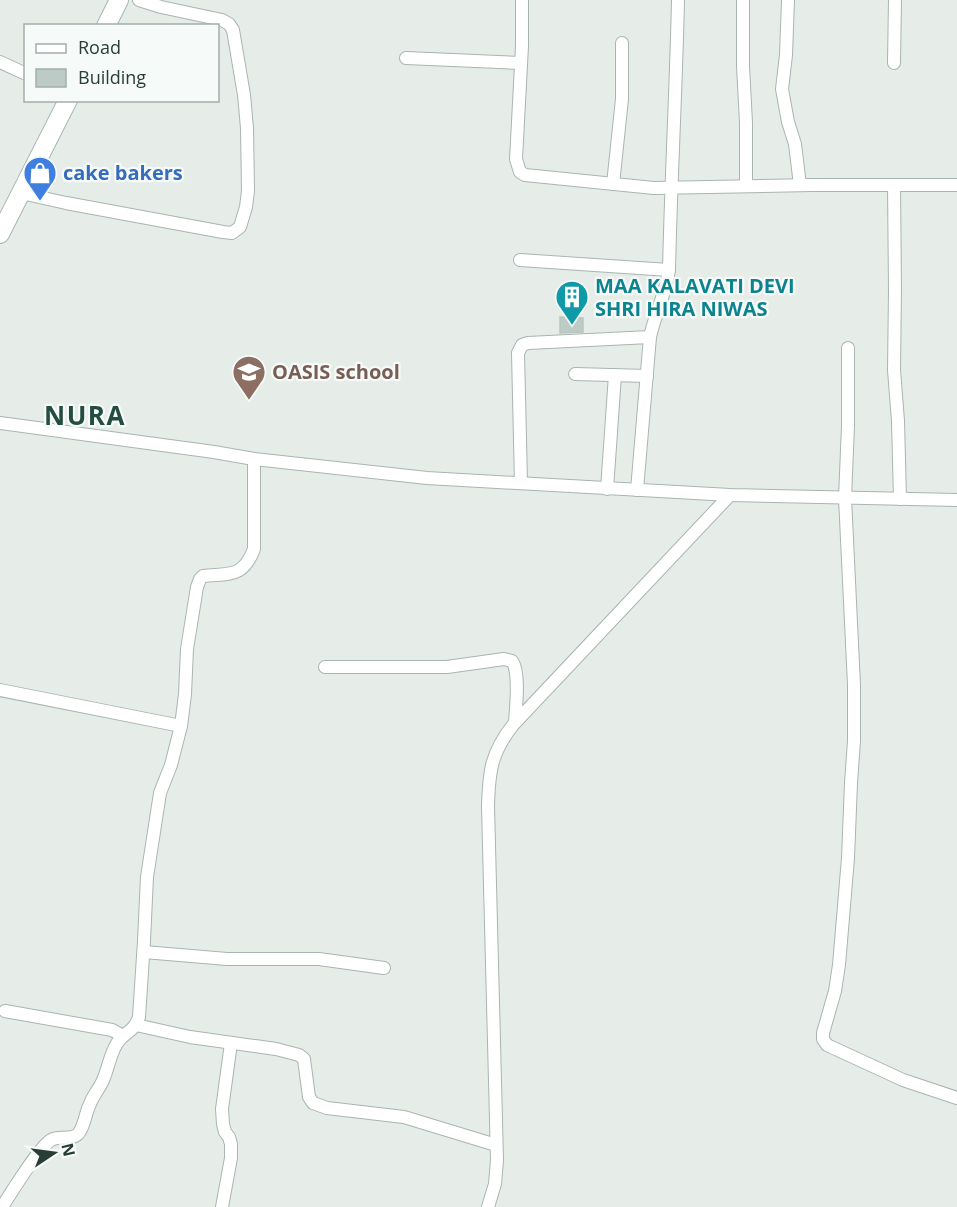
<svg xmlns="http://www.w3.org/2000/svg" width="957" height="1207" viewBox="0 0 957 1207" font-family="'Open Sans',sans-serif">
<rect width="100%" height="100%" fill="#e6ede9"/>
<!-- building -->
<polygon fill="#becac5" stroke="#b9c6c0" stroke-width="1.5" points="560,317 583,318 583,332 560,333"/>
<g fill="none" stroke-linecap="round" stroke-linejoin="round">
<!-- street casing -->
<g stroke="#a9b5b0" stroke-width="14">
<g id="street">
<polyline points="522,0 522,46 516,159 520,172 525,175 654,188 812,185 957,185"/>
<polyline points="743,0 743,66 746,123 746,186"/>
<polyline points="788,0 786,55 782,89 788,122 795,144 800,185"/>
<polyline points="406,58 521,63"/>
<polyline points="0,62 26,74"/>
<polyline points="894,63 895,0"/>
<polyline points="613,184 622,99 622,43"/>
<polyline points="894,185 895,290 894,370 898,421 900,499"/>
<polyline points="21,193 66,203 223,232 232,233 240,227 246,207 248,191 247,128 244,95 233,30 229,24 222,20 161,7 139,0"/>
<polyline points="520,260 669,270"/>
<polyline points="848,348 848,426 845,498 854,685 854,741 851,783 848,858 839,965 835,991 823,1033 823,1039 827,1045 903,1080 957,1098"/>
<polyline points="575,374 647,376"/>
<polyline points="0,423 214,452 254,459 427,478 730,495 957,500"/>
<polyline points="521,483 518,353 522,345 528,343 650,337"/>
<polyline points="607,489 615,375"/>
<path d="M 637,490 L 650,337 C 655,314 666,293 669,270 C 671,180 676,90 678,0"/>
<path d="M 325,667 L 447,667 L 504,659 L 512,661 C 520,672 516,708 515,722"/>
<polyline points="0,690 181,726"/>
<polyline points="144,952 227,959 319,959 384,968"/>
<polyline points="5,1011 101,1028 112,1030 123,1036"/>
<polyline points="136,1025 190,1037 276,1049 299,1055 304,1059 309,1097 313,1103 327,1108 404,1117 496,1145"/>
<path d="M 2,1207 C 11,1193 39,1147 51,1140 C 59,1135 71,1141 78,1134 C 85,1126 85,1113 90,1104 C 93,1095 100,1088 103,1080 C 108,1069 110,1055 116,1045 C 123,1032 134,1033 139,1017 L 144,941 L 147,877 L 160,793 L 171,765 L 181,726 L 185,694 L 187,649 L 197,587 L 200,579 L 203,576 C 230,573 243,578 254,549 L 254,459"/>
<polyline points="222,1207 231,1158 231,1144 229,1137 225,1132 223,1124 222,1109 231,1043"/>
<path d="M 488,1207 L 495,1184 L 497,1160 L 488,806 C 489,771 491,753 513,725 L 730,495"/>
</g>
</g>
<!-- secondary casing -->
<g stroke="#a5b7b0" stroke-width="20">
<g id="secondary">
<polyline points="106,26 119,0"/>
<polyline points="0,234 68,100"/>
</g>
</g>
<!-- street -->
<use href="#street" stroke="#fff" stroke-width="12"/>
<!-- secondary -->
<use href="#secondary" stroke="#fff" stroke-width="18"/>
</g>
<!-- icons -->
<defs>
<g id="shop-pin" transform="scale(1.725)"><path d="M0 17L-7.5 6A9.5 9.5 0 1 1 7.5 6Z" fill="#3f7fe0" stroke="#f6faf8"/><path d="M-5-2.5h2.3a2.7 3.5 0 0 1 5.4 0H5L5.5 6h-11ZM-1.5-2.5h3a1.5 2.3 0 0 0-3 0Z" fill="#fff"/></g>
<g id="building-pin" transform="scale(1.725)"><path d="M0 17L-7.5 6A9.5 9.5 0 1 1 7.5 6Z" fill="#0f9aa8" stroke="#f6faf8"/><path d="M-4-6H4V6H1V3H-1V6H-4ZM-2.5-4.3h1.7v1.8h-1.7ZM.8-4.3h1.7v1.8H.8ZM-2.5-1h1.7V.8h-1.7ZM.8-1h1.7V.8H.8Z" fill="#fff"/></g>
<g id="school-pin" transform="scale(1.725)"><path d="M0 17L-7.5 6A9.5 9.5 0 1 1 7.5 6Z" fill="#8d6e63" stroke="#f6faf8"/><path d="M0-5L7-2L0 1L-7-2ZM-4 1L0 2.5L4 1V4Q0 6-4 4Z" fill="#fff"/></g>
</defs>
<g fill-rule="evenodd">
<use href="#shop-pin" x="40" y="173"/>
<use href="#building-pin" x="572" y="297"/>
<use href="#school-pin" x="249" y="372"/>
</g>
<g text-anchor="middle" stroke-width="4.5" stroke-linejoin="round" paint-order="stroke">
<!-- shop labels -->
<g font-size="20" font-weight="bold" fill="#366cbe" stroke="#f6faf8" text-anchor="start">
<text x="63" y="180">cake bakers</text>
</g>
<!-- culture labels -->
<g font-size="20" font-weight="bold" fill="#0d838f" stroke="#f6faf8" text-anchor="start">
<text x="595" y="293">MAA KALAVATI DEVI<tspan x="595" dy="23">SHRI HIRA NIWAS</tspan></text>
</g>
<!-- education labels -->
<g font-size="20" font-weight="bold" fill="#785e54" stroke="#f6faf8" text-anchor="start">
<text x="272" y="379">OASIS school</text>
</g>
<!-- district labels -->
<g font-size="26" font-weight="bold" letter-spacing="1.5" fill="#244d41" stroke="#f6faf8">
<text x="85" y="425">NURA</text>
</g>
</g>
<!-- legend -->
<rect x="24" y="24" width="195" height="78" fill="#f6faf8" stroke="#a3aeaa" stroke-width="1.5"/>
<rect x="36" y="44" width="30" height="9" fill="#ffffff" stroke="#a3aeaa" stroke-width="1.5"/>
<text x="78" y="54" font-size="18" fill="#273d36">Road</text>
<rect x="36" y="69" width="30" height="18" fill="#becac5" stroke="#a3aeaa" stroke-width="1.5"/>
<text x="78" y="84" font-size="18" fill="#273d36">Building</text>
<!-- north arrow -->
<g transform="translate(54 1153) rotate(77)" stroke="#f6faf8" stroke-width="4.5" paint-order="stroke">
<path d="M0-4.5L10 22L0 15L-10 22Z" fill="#273d36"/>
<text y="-9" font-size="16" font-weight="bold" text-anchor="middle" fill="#273d36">N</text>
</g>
</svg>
